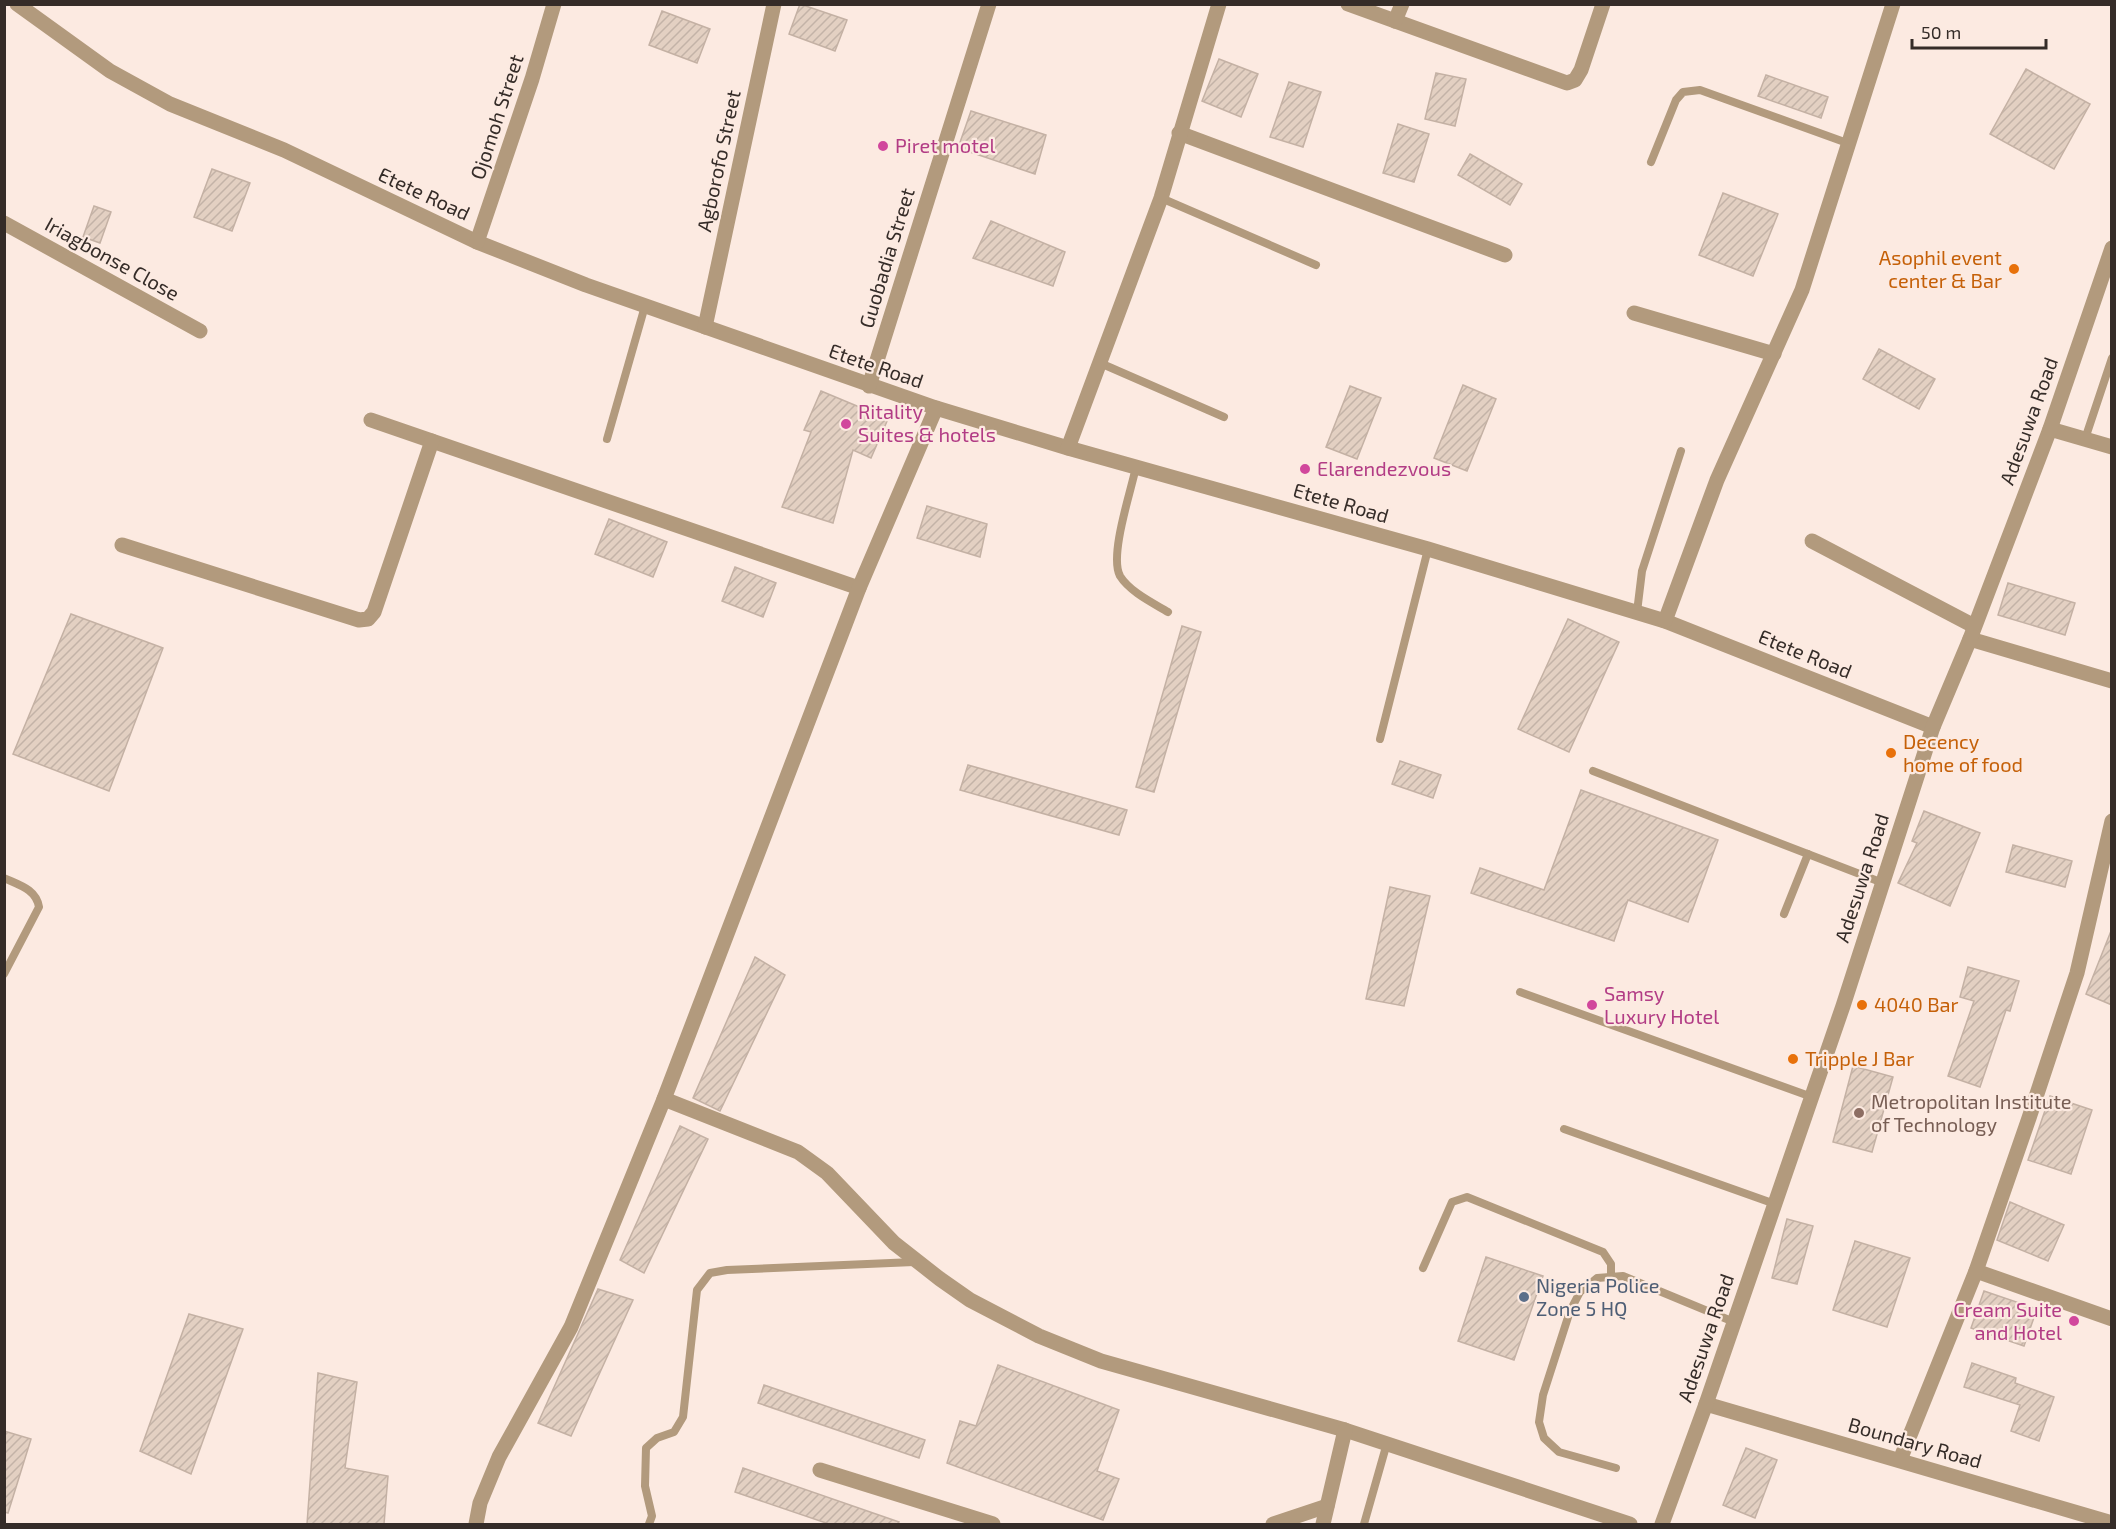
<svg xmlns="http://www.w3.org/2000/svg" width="2116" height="1529" viewBox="0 0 2116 1529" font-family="'Exo 2',sans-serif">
<defs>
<pattern id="building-hatch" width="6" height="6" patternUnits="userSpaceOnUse" patternTransform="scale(1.5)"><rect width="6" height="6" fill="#e3d0c2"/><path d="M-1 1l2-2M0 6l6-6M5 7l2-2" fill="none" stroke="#c3b3a7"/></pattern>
</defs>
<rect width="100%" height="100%" fill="#fceae1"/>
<!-- building -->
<g fill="url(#building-hatch)" stroke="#c4b1a4" stroke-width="1.5">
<polygon points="800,4 847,20 835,51 789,34"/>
<polygon points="662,11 710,29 697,63 649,45"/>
<polygon points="1219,59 1258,74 1241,117 1202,101"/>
<polygon points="2026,69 2090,104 2054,169 1990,134"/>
<polygon points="1436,73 1466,79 1455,126 1425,119"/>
<polygon points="1766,75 1828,97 1821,118 1758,96"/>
<polygon points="1289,82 1321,92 1303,147 1270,137"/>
<polygon points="971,111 1046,135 1035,174 958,148"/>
<polygon points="1398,124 1429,134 1414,182 1383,173"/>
<polygon points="1470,154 1522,184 1510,205 1458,175"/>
<polygon points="212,169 250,183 232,231 194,217"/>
<polygon points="1723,193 1778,214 1753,276 1699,255"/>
<polygon points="94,206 111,212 100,243 83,237"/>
<polygon points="991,221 1065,252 1053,286 973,258"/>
<polygon points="1879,349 1935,379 1919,409 1863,379"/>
<polygon points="1463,385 1496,399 1467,471 1434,458"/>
<polygon points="1350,386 1381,398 1357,459 1326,447"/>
<polygon points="821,391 888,419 871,458 853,450 833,523 782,507 811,432 804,430"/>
<polygon points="927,506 987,524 980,557 917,538"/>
<polygon points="609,519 667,542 653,577 595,554"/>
<polygon points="735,567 776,583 763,617 722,601"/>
<polygon points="2008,583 2075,603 2065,635 1998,615"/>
<polygon points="71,614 163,648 109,791 13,754"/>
<polygon points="1568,619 1619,642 1569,752 1518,729"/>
<polygon points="1182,626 1201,632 1154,792 1136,787"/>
<polygon points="1400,761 1441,775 1433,798 1392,784"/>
<polygon points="968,765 1127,810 1119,835 960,790"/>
<polygon points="1581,790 1718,840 1688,922 1628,900 1614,941 1471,893 1480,868 1544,890"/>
<polygon points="1924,811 1980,833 1950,906 1898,883 1917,843 1912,841"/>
<polygon points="2013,845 2072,861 2065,887 2006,872"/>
<polygon points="1390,887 1430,896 1404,1006 1366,999"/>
<polygon points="2111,931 2112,931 2112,1005 2086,994"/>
<polygon points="755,957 785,975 720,1111 693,1098"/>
<polygon points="1968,967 2019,981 2010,1011 2006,1010 1980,1087 1948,1076 1974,1001 1960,997"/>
<polygon points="1853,1066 1893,1077 1872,1152 1833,1142"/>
<polygon points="2050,1096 2092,1110 2071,1174 2028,1160"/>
<polygon points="680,1126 708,1139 644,1273 620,1260"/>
<polygon points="2010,1202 2064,1225 2048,1261 1997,1240"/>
<polygon points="1787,1219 1813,1226 1797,1284 1772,1278"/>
<polygon points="1855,1241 1910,1258 1887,1327 1833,1310"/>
<polygon points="1486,1257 1543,1276 1514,1360 1458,1341"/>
<polygon points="598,1289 633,1300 571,1436 538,1423"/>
<polygon points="1984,1291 2037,1309 2024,1346 1971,1328"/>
<polygon points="189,1314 243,1329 191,1474 140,1451"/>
<polygon points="1972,1363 2016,1378 2015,1383 2054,1397 2039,1441 2011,1431 2020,1405 1964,1387"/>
<polygon points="998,1365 1119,1410 1097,1471 1119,1479 1103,1520 947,1463 960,1421 976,1426"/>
<polygon points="318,1373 357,1382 345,1468 388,1476 384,1524 307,1524"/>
<polygon points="764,1385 925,1440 919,1458 758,1403"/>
<polygon points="4,1431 31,1439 8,1513 4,1512"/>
<polygon points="1746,1448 1777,1460 1755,1518 1723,1505"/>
<polygon points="743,1468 899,1522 898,1524 829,1524 735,1492"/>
</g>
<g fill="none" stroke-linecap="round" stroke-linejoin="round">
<!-- service -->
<g stroke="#b29a7d" stroke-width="8">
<polyline points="1651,162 1676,100 1683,92 1700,90 1850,144"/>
<polyline points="1161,198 1316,265"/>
<polyline points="1100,363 1224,417"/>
<polyline points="607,439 645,306"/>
<polyline points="2085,439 2112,358"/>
<path d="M 1136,467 C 1131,491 1109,556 1120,576 C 1130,592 1153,603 1168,612"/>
<polyline points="1637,612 1642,571 1681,451"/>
<polyline points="1380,739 1428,549"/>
<polyline points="1593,771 1883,883"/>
<path d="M 4,878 C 19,885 36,889 39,907 L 4,974"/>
<polyline points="1784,914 1808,854"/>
<polyline points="1520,992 1812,1097"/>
<polyline points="1564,1129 1775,1204"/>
<polyline points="1423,1268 1452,1202 1467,1197 1603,1252 1611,1264 1611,1275"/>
<polyline points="1616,1468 1559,1452 1544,1438 1539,1422 1543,1395 1570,1311 1580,1292 1597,1278 1623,1276 1734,1322"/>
<polyline points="649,1524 652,1516 645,1486 646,1448 657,1438 674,1432 683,1417 697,1290 710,1273 727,1270 914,1262"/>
<polyline points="1364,1524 1387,1443"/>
</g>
<!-- minor -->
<g stroke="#b29a7d" stroke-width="15">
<polyline points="17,4 110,71 170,104 284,150 477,242 586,285 936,408 1068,448 1428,549 1665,621 1933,727"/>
<polyline points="1348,4 1567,83 1575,80 1581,70 1603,4"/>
<polyline points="1395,21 1402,4"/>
<polyline points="1179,133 1505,255"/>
<polyline points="4,223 200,331"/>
<polyline points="477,242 532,79 554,4"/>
<polyline points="1634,313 1774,354"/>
<polyline points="705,327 774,4"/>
<polyline points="869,386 989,4"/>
<polyline points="371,420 859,588"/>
<polyline points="2050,429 2112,447"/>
<polyline points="1068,448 1161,198 1219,4"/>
<polyline points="1812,541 1974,626"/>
<polyline points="122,545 359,620 368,619 374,612 432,441"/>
<polyline points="1665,621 1717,480 1802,290 1893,4"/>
<polyline points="1970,639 2112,681"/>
<polyline points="664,1099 798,1152 827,1173 894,1243 940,1279 970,1300 1039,1336 1101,1361 1345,1430 1630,1524"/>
<polyline points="1976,1271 2112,1319"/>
<polyline points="1900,1460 1976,1271 2029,1118 2077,973 2112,821"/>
<polyline points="820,1470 993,1524"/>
<polyline points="476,1524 480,1503 499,1457 571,1327 664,1099 859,588 936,408"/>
<polyline points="1273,1524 1327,1506"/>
<polyline points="1323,1524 1345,1430"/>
</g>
<!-- tertiary -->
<g stroke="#b29a7d" stroke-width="15">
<polyline points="1706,1404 2112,1523"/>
<polyline points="1662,1524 1706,1404 1843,1006 1933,727 1970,639 2050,429 2112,248"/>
</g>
</g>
<!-- markers -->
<g fill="#d1479c" stroke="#fceae1" stroke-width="2">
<circle cx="883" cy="146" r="6"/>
<circle cx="846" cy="424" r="6"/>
<circle cx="1305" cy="469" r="6"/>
<circle cx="1592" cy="1005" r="6"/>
<circle cx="2074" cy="1321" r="6"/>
</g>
<g fill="#e8710a" stroke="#fceae1" stroke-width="2">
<circle cx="2014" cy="269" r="6"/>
<circle cx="1891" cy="753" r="6"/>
<circle cx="1862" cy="1005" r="6"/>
<circle cx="1793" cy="1059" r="6"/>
</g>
<circle fill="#8d6e63" stroke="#fceae1" stroke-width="2" cx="1859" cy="1113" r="6"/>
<circle fill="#5c6f8a" stroke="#fceae1" stroke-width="2" cx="1524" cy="1297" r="6"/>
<g text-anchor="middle" stroke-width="4.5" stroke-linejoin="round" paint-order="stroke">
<!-- street labels -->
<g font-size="20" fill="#352c28" stroke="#fceae1">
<text transform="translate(497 117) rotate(-72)" y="7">Ojomoh Street</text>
<text transform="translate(719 161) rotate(-78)" y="7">Agborofo Street</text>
<text transform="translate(424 194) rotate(25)" y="7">Etete Road</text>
<text transform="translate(887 258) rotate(-73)" y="7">Guobadia Street</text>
<text transform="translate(112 259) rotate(29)" y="7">Iriagbonse Close</text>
<text transform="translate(876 366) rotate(19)" y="7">Etete Road</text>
<text transform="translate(2029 421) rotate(-70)" y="7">Adesuwa Road</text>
<text transform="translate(1341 503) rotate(16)" y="7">Etete Road</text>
<text transform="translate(1805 654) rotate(22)" y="7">Etete Road</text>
<text transform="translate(1862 878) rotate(-72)" y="7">Adesuwa Road</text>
<text transform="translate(1706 1338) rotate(-71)" y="7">Adesuwa Road</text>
<text transform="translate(1915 1443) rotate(16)" y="7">Boundary Road</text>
</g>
<!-- hotel labels -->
<g font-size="20" fill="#b23c85" stroke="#fceae1" text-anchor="start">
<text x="895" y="153">Piret motel</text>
<text x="858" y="419">Ritality<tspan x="858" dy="23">Suites &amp; hotels</tspan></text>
<text x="1317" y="476">Elarendezvous</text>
<text x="1604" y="1001">Samsy<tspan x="1604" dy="23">Luxury Hotel</tspan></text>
<text x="2062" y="1317" text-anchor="end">Cream Suite<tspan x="2062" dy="23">and Hotel</tspan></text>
</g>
<!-- food labels -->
<g font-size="20" fill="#c56008" stroke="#fceae1" text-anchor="start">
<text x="2002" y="265" text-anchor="end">Asophil event<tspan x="2002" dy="23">center &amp; Bar</tspan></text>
<text x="1903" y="749">Decency<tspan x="1903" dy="23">home of food</tspan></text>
<text x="1874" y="1012">4040 Bar</text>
<text x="1805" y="1066">Tripple J Bar</text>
</g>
<!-- education labels -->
<g font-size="20" fill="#785e54" stroke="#fceae1" text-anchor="start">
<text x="1871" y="1109">Metropolitan Institute<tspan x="1871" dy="23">of Technology</tspan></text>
</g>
<!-- service labels -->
<g font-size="20" fill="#4e5e75" stroke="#fceae1" text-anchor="start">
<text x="1536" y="1293">Nigeria Police<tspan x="1536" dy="23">Zone 5 HQ</tspan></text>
</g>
</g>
<!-- border -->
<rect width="2116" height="1529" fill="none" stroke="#352c28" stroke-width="12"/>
<!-- scale -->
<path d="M1912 39v9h134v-9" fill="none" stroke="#352c28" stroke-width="3"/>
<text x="1921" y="39" font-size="18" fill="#352c28" stroke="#fceae1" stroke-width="4.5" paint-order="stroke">50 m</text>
</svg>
